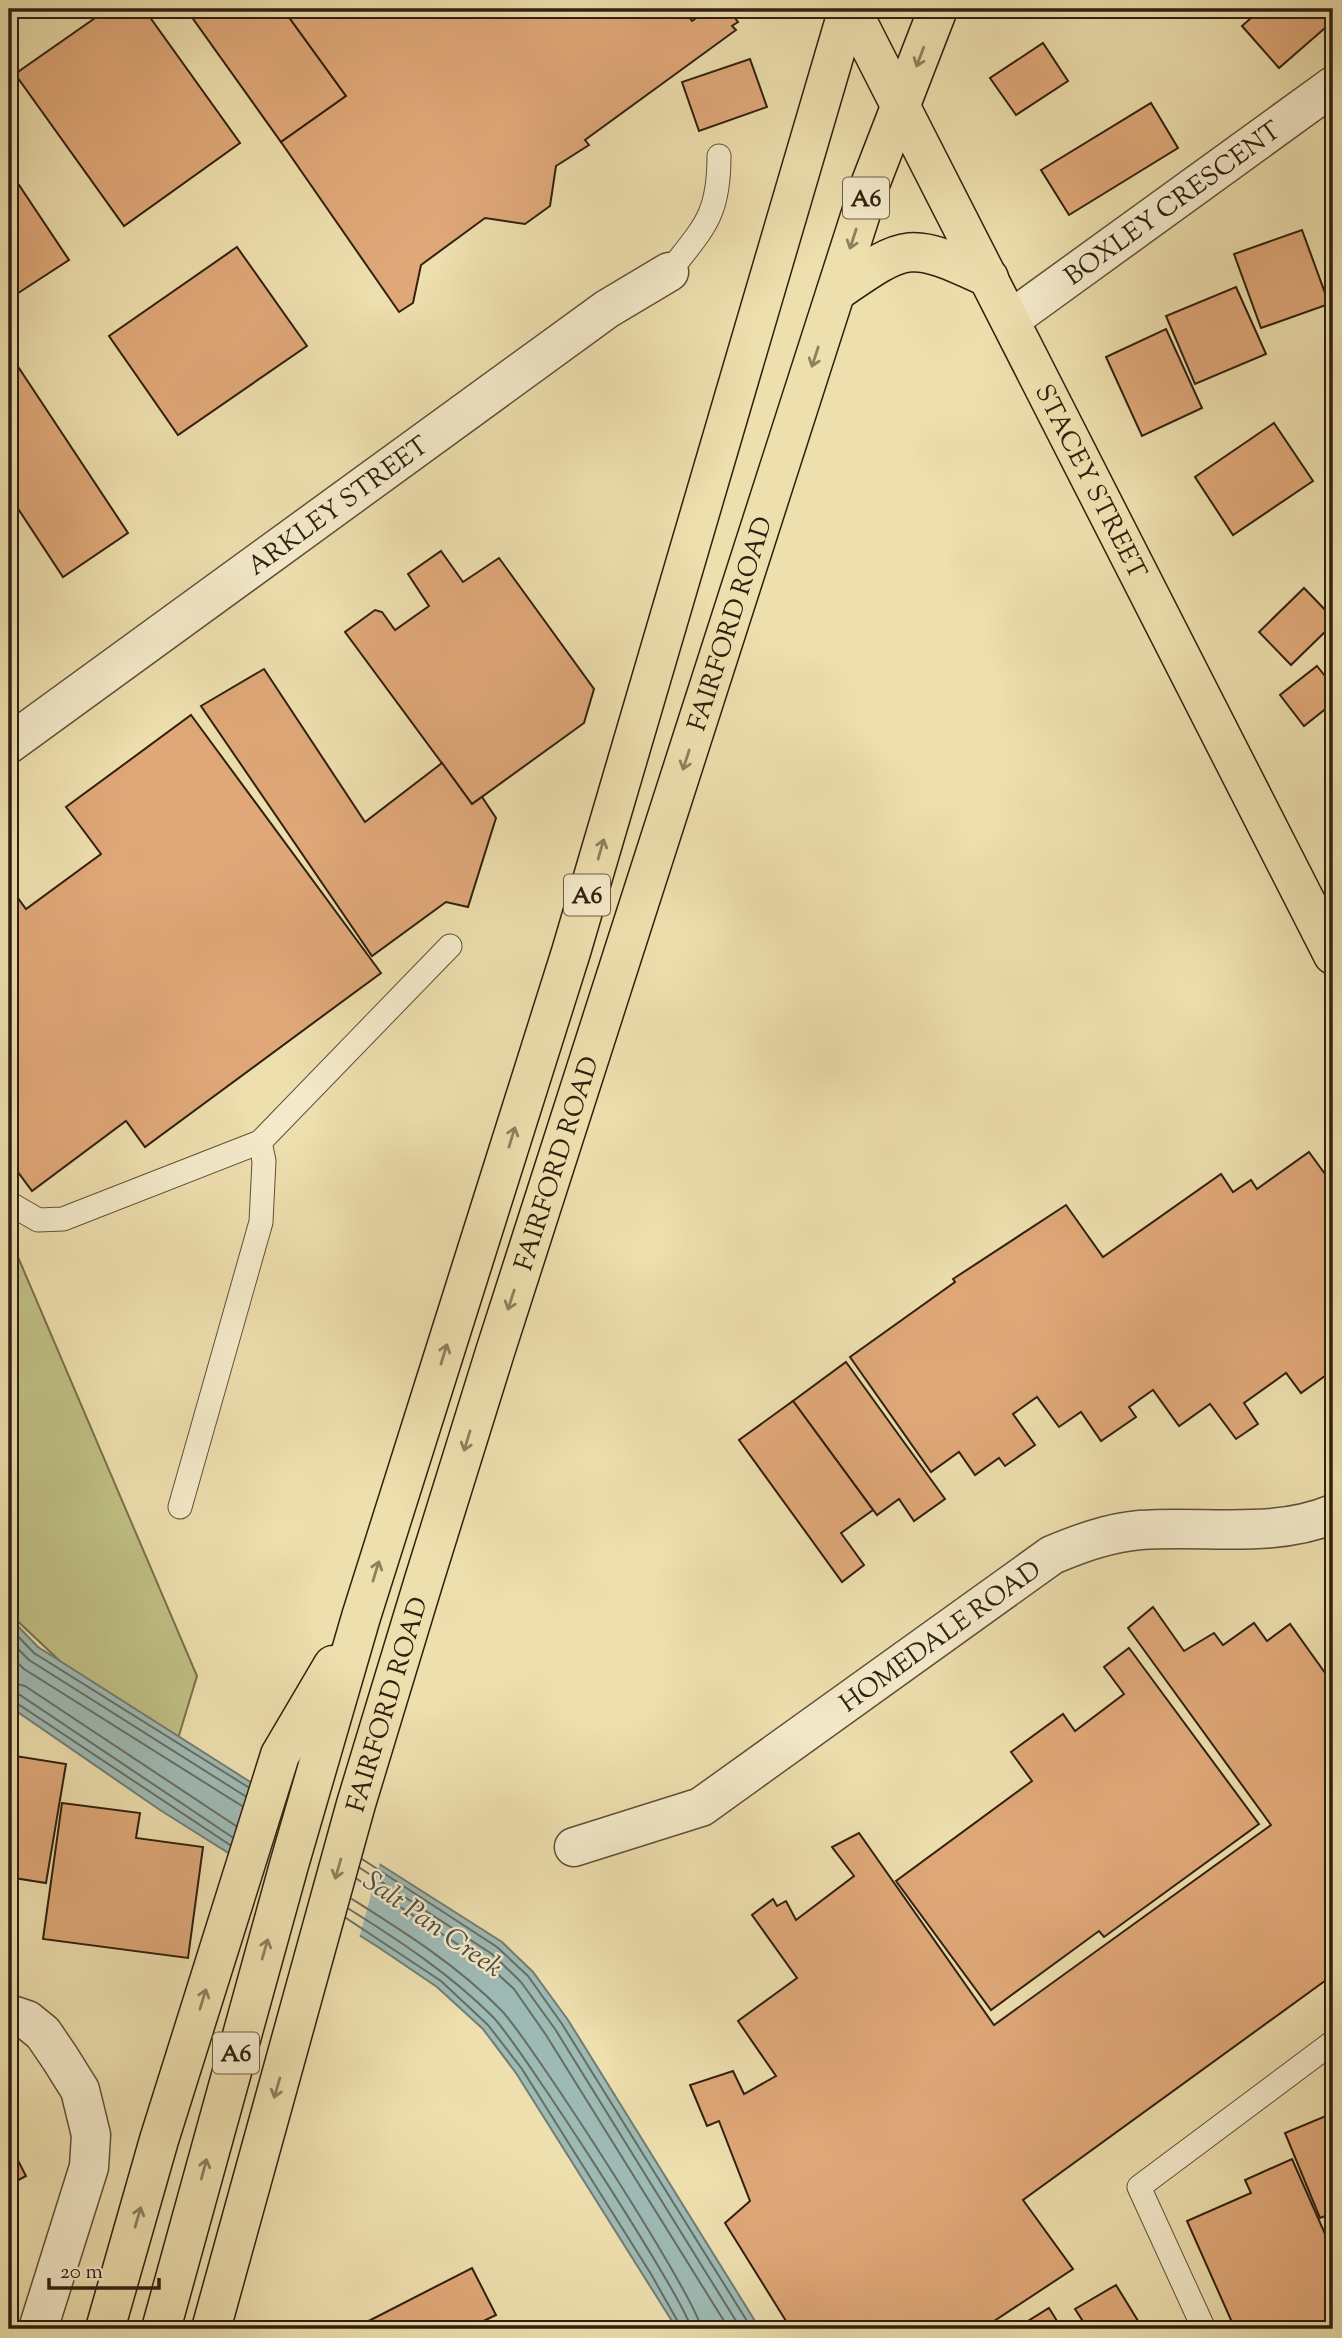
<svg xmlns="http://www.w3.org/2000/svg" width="1342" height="2338" viewBox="0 0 1342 2338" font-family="'Sorts Mill Goudy',serif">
<rect width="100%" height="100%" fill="#eedfae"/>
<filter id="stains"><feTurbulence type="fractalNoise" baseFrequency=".00286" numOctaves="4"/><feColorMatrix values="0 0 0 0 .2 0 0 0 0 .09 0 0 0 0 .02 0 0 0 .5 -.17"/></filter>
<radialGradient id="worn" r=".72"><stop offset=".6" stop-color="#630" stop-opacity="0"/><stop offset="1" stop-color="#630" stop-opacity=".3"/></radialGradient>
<!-- green -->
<polygon fill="#c0c085" stroke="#78704a" stroke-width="2" points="9,1236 197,1676 170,1765 9,1613"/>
<!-- water -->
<polygon fill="#9ebab5" stroke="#727c73" stroke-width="2" points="9,1617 38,1647 502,1942 533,1972 568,2020 760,2329 677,2329 516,2073 483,2029 437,1987 378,1947 160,1810 9,1706"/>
<!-- pier -->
<polygon fill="#eedfae" points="255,1779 381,1859 359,1938 232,1859"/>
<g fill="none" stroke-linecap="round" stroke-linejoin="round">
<!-- shore -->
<g stroke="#666d62" stroke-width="2">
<polyline points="9,1627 34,1653 248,1787"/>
<polyline points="9,1640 29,1660 245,1796"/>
<polyline points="9,1655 24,1669 242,1806"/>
<polyline points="9,1682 25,1686 236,1826"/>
<polyline points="9,1692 20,1695 232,1837"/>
<polyline points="9,1701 15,1702 230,1845"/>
<polyline points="362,1859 497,1947 528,1976 562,2024 752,2329"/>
<polyline points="360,1868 492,1954 521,1982 555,2029 741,2329"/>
<polyline points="357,1879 485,1962 514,1989 546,2035 729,2329"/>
<path d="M 352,1899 C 404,1932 457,1965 501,2010 C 528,2037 701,2304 701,2329"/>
<path d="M 349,1909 C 400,1941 450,1974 493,2017 C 518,2042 690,2307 691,2329"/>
<polyline points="346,1918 441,1981 488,2025 522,2069 651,2274 682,2329"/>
</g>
</g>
<!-- building -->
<g fill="#e0a879" stroke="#2f200f" stroke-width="2">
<polygon points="108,9 144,9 240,143 124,226 15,74"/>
<polygon points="186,9 283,9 346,96 281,142"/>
<polygon points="283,9 683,9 692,21 710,9 728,9 738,22 732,26 736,30 585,140 589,145 556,166 550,206 525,224 485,218 421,265 413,303 399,312 281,142 346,96"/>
<polygon points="1261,9 1333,9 1333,21 1279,68 1242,26"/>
<polygon points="1043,43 1068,81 1016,115 990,78"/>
<polygon points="750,59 767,107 699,131 682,82"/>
<polygon points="1151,103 1178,148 1069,215 1041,170"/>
<polygon points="9,170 69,260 9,299"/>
<polygon points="1302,230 1329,304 1261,328 1234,254"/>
<polygon points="237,247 307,346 178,435 109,336"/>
<polygon points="1333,257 1333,271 1326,265"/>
<polygon points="1236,287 1266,354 1195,384 1166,316"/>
<polygon points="1166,329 1202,408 1142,436 1106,357"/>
<polygon points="11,356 128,533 63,577 9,495"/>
<polygon points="1274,423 1313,481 1233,535 1195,477"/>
<polygon points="441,551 463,582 499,558 594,689 584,723 472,804 345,632 375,610 382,612 395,630 429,606 408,574"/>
<polygon points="1304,588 1333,618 1333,624 1291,665 1259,632"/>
<polygon points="1317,666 1333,686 1333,703 1304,726 1280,695"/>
<polygon points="264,669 365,822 442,763 472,804 482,797 496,818 468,907 446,902 372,956 201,706"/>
<polygon points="191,715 381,973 145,1147 126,1121 32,1191 9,1160 9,886 26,909 101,854 66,807"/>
<polygon points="1309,1152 1328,1178 1333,1174 1333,1388 1325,1376 1301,1393 1286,1373 1244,1403 1258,1424 1236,1439 1210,1404 1179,1426 1153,1390 1129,1407 1136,1417 1101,1441 1081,1412 1059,1427 1037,1397 1013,1414 1035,1445 1005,1466 999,1458 975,1475 959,1452 931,1472 850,1357 955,1282 953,1279 1066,1205 1103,1257 1221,1174 1233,1192 1251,1180 1257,1189"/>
<polygon points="846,1362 945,1499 914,1521 899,1499 877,1515 793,1401"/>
<polygon points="793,1401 873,1510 841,1533 864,1565 842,1582 739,1440"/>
<polygon points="1153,1607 1184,1651 1214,1633 1223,1645 1254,1623 1267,1641 1290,1624 1333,1684 1333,1975 1023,2200 1073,2269 982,2329 791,2329 725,2223 750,2201 719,2121 707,2126 690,2085 733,2071 744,2094 776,2076 738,2021 797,1978 752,1915 773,1899 777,1906 786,1901 796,1920 854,1876 832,1847 859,1833 994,2025 1271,1825 1128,1628"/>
<polygon points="1129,1648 1259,1824 1104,1937 1099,1931 991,2010 896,1881 1032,1781 1011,1752 1063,1714 1075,1731 1124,1694 1104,1667"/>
<polygon points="9,1755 66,1764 46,1883 14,1878 9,1908"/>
<polygon points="62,1803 140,1813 136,1838 203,1847 188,1958 43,1939"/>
<polygon points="1333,2113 1333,2213 1320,2218 1285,2133"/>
<polygon points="9,2143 26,2176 9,2185"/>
<polygon points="1292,2159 1333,2252 1333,2329 1235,2329 1187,2221 1251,2193 1245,2180"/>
<polygon points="472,2268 496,2315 467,2329 353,2329"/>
<polygon points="1116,2285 1143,2329 1088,2329 1075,2309"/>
<polygon points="1049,2308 1062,2329 1015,2329"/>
</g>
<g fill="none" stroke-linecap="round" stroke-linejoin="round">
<!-- lane casing -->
<g stroke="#5f5037" stroke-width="25">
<g id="lane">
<path d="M 669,272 C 704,227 719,216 719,156"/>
<polyline points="9,1203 38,1220 63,1219 260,1142 450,946"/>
<polyline points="180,1507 261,1222 264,1161 260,1142"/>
<polyline points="1204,2329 1139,2187 1333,2042"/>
</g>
</g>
<!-- street casing -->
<g stroke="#5f5037" stroke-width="41">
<g id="street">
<path id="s1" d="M 1010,320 L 1333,86"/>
<path id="s2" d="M 9,744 L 607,309 L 669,272"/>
<path id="s3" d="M 574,1847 L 701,1807 L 1052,1555 C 1081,1543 1108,1533 1140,1530 C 1203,1525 1273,1539 1333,1514"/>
<polyline points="9,2014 27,2020 43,2033 60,2058 80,2090 91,2135 89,2167 38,2329"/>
</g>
</g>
<!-- highway casing -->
<g stroke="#2f200f" stroke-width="41">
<g id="highway">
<path id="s4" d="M 851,9 L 1333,955"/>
<path d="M 836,292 C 908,242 909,241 989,278"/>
<polyline points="105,2329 159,2140 280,1755 333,1665"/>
<polyline points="161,2329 289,1865 361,1617 571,952 848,9"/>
<path id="s5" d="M 211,2329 L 356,1804 L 424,1580 L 495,1352 L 871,182 L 938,9"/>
</g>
</g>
<!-- lane -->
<use href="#lane" stroke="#f4eaca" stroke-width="23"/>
<!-- street -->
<use href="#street" stroke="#f4eaca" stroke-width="38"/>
<!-- highway -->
<use href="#highway" stroke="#eedfae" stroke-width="38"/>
</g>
<!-- one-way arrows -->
<defs><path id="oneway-shaft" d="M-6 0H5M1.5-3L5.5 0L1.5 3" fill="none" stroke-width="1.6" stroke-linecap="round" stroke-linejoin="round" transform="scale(1.75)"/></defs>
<g stroke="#8e805e">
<use href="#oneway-shaft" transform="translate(920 57) rotate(111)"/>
<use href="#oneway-shaft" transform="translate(853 239) rotate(108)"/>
<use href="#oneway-shaft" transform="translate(815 357) rotate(108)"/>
<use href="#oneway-shaft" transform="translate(686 760) rotate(108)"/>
<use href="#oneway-shaft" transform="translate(601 849) rotate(-74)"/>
<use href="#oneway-shaft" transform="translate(512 1137) rotate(-73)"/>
<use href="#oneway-shaft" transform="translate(511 1300) rotate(108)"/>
<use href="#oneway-shaft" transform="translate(444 1354) rotate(-73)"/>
<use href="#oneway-shaft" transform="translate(467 1441) rotate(107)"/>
<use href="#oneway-shaft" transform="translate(376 1571) rotate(-73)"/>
<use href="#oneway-shaft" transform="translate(338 1869) rotate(106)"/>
<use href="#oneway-shaft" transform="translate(265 1949) rotate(-74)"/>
<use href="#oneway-shaft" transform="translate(203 1999) rotate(-73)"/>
<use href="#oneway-shaft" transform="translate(277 2088) rotate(106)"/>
<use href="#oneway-shaft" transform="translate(204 2169) rotate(-75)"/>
<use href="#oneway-shaft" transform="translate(138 2217) rotate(-74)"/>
</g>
<g text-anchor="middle" stroke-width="5" stroke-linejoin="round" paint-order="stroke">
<!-- shield labels -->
<g fill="#f4eaca" stroke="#6a5d47" stroke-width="2">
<rect x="843" y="177.5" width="46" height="41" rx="5"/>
<rect x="564" y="874.5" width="46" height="41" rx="5"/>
<rect x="213" y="2032.5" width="46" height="41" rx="5"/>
</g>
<g font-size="24" font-weight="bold" fill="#2f200f">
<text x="866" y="206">A6</text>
<text x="587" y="903">A6</text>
<text x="236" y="2061">A6</text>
</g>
<!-- street labels -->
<g font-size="26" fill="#2f200f" stroke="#f4eaca">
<text dy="9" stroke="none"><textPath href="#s1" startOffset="200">BOXLEY CRESCENT</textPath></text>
<text dy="9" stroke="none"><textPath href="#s4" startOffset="530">STACEY STREET</textPath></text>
<text dy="9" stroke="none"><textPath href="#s2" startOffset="406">ARKLEY STREET</textPath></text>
<text dy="9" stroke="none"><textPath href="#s5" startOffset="1783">FAIRFORD ROAD</textPath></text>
<text dy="9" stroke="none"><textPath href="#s5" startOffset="1216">FAIRFORD ROAD</textPath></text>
<text dy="9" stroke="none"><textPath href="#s3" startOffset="427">HOMEDALE ROAD</textPath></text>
<text dy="9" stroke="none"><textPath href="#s5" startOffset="649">FAIRFORD ROAD</textPath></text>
</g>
<!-- water labels -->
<g font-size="28" font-style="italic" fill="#504e41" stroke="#f4eaca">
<text transform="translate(434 1923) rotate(35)" y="10">Salt Pan Creek</text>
</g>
</g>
<!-- margin -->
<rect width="1342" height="2338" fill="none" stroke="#eedfae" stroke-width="35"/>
<rect x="10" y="10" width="1321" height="2317" fill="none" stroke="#2f200f" stroke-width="3.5"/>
<rect x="18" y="18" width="1307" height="2303" fill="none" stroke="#2f200f" stroke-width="2"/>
<!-- scale -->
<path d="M49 2278v10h110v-10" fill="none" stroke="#2f200f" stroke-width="3.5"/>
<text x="60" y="2278" font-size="21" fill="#2f200f" stroke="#f4eaca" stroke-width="5" paint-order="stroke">20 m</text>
<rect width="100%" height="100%" filter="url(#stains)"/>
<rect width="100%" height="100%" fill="url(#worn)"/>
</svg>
